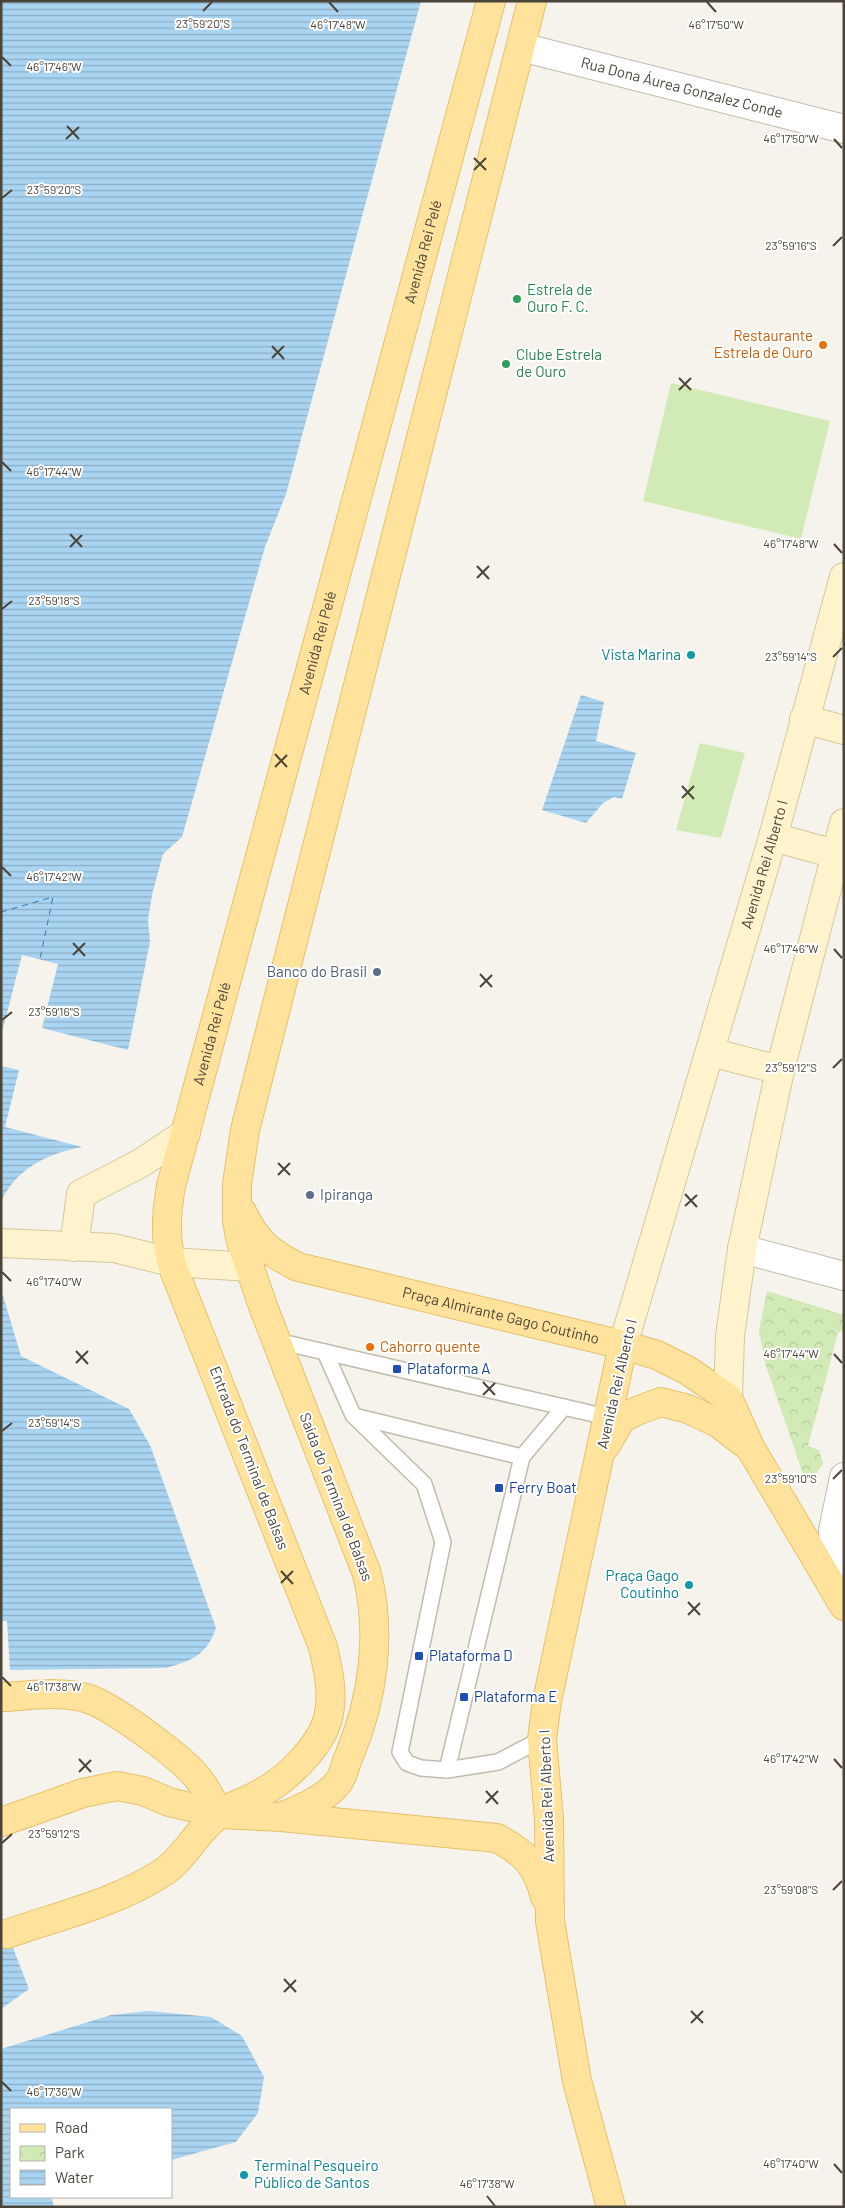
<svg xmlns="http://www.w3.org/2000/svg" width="845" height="2208" viewBox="0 0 845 2208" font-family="Barlow,sans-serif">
<defs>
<pattern id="park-crowns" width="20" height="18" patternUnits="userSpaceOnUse" patternTransform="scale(1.25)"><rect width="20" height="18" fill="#d2eab5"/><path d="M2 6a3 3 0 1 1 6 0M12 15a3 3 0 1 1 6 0" fill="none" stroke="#b6ca9c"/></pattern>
<pattern id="water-rules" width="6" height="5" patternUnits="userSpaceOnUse" patternTransform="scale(1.25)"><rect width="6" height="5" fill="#a9d4f2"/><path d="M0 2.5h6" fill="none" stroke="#8caec5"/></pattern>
</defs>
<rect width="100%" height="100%" fill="#f6f3ec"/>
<!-- grass -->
<g fill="#d2eab5">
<polygon points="671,383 830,421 801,539 643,501"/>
<polygon points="700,743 745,753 721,838 676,830"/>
</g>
<!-- park -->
<polygon fill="url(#park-crowns)" points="767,1291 844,1315 844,1329 838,1333 808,1446 819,1450 823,1464 816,1474 803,1474 765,1363 759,1330"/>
<!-- water -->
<g fill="url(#water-rules)">
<polygon points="1,1 421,1 286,494 265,547 182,837 163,854 152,895 148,920 150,942 128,1050 42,1028 58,964 22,955 1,1036"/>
<polygon points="581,695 604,702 596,741 636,753 622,799 614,797 603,803 586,823 542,810"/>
<path d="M 1,1066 L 19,1070 L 5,1127 L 82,1147 C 49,1153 14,1169 1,1203 Z"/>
<path d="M 1,1289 L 21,1356 L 129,1409 L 150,1445 L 216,1628 C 206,1656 193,1660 166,1668 L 10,1670 L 7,1621 L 1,1621 Z"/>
<polygon points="1,1917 29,1989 1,2009"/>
<polygon points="149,2011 211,2017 242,2036 264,2077 258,2113 236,2142 171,2160 171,2109 11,2109 11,2197 53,2197 52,2199 54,2207 1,2207 1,2049 111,2015"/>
</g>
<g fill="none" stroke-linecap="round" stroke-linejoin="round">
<!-- ferry -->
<polyline stroke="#2e7ab2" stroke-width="1" stroke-dasharray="6 5" stroke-linecap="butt" points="1,912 53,897 40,959"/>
<!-- lane casing -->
<g stroke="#c2bbae" stroke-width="18">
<g id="lane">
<polyline points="277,1341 607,1417"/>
<polyline points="325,1352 353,1415 424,1484 443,1542 400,1752 407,1763 421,1768 447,1770 498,1762 542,1739"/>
<polyline points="354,1416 522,1457 564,1407"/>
<polyline points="447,1770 522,1457"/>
</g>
</g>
<!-- street casing -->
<g stroke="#c2bbae" stroke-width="30">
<g id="street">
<path id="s1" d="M 521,47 L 844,129"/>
<polyline points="742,1249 844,1276"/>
<polyline points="844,1477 833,1531 844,1599"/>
</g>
</g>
<!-- secondary casing -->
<g stroke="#d6c79b" stroke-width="30">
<g id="secondary">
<polyline points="804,719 844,730"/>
<polyline points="773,837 835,854"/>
<polyline points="710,1052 780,1070"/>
<polyline points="1,1243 114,1248 171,1262 250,1267"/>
<polyline points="74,1247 81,1194 141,1163 186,1133"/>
<path id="s2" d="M 623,1345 L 773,837 L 844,577"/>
<polyline points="728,1398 730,1336 742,1249 780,1070 844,823"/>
</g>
</g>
<!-- primary casing -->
<g stroke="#e6c16a" stroke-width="30">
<g id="primary">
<path id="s3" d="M 242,1212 C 257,1242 268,1252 298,1267 L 623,1345 L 657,1355 L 687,1370 L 728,1398 L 751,1449 L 844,1606"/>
<polyline points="606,1445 622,1418 639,1410 661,1402 688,1409 718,1423 748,1446"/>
<path d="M 1,1697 C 29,1696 63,1690 89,1699 C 113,1707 187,1761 200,1781 C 208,1791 213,1803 219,1814"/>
<path d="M 281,1817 C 300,1809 323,1800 337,1784 C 343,1778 345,1765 349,1756 C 373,1699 382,1635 367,1574 L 264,1309 L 241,1242 L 237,1221 L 237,1184 L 245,1130 L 532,1"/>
<path d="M 1,1822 L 83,1793 L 117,1786 L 143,1791 L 169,1802 L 219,1814 L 281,1817 L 497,1838 C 525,1853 537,1865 545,1897"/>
<path id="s4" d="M 7,1934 C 58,1916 116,1903 162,1873 C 185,1859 198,1828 221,1813 C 233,1805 248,1801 261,1793 C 286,1780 321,1746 328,1718 C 334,1694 328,1669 323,1647 L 174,1270 C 164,1242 166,1215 171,1186 L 491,1"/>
<polyline points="611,2207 577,2081 550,1921 549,1819 542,1739 547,1701 623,1345"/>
</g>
</g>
<!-- lane -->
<use href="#lane" stroke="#fff" stroke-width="15"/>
<!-- street -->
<use href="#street" stroke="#fff" stroke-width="28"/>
<!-- secondary -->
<use href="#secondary" stroke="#fff3cd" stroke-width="28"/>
<!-- primary -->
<use href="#primary" stroke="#ffe39c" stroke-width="28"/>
</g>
<!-- ticks -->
<path fill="none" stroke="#4b4439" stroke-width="2" d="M 329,2 L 338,12M 707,2 L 716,12M 203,11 L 212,2M 2,57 L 11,66M 67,126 L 79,139M 66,139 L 79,127M 834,139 L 842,148M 474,158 L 486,170M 474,170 L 486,158M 2,198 L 12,190M 833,246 L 842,237M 272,346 L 284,359M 272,358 L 284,346M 679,378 L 691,390M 679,390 L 691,378M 2,462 L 11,471M 70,534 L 82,547M 834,544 L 842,553M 70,547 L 82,535M 477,566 L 489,579M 477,578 L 489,566M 2,609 L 12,601M 833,657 L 842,648M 275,754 L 287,767M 275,767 L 287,755M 682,786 L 694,799M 682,798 L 694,786M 2,867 L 11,876M 73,943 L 85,956M 834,949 L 842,958M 73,955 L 85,943M 480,974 L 492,987M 480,987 L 492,975M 2,1020 L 12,1012M 833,1068 L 842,1059M 278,1163 L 290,1175M 278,1175 L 290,1163M 685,1194 L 697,1207M 685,1206 L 697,1195M 2,1272 L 11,1281M 76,1351 L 88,1364M 834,1354 L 842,1363M 76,1363 L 88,1351M 483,1382 L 495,1395M 483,1395 L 495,1383M 2,1431 L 12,1423M 833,1479 L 842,1470M 281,1571 L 293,1584M 281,1583 L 293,1571M 688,1602 L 700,1615M 688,1615 L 700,1603M 2,1677 L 11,1686M 79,1759 L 91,1772M 834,1759 L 842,1768M 79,1772 L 91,1760M 486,1791 L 498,1804M 486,1803 L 498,1791M 2,1843 L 12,1834M 833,1890 L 842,1881M 284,1979 L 296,1992M 284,1992 L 296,1980M 691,2011 L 703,2023M 691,2023 L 703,2011M 2,2082 L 11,2091M 834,2164 L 842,2173M 487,2196 L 495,2206"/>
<!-- markers -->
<g fill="#2e9e5b" stroke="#fff" stroke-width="2">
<circle cx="517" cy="299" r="5"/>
<circle cx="506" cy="364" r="5"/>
</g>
<g fill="#e8710a" stroke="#fff" stroke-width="2">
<circle cx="823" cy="345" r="5"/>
<circle cx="370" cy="1347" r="5"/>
</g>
<g fill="#0f9aa8" stroke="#fff" stroke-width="2">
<circle cx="691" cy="655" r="5"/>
<circle cx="689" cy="1585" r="5"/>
<circle cx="244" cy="2175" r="5"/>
</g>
<g fill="#5c6f8a" stroke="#fff" stroke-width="2">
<circle cx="377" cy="972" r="5"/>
<circle cx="310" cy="1195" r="5"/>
</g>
<g fill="#1a4fb4" stroke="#fff" stroke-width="2">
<rect x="392" y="1364" width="10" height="10" rx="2.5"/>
<rect x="494" y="1483" width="10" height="10" rx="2.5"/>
<rect x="414" y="1651" width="10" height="10" rx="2.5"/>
<rect x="459" y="1692" width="10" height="10" rx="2.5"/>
</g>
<g text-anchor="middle" stroke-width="4" stroke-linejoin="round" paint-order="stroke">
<!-- street labels -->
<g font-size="15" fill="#4b4439" stroke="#fff">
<text dy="5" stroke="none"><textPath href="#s1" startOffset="166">Rua Dona Áurea Gonzalez Conde</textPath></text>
<text dy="5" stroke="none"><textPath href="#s4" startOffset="1929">Avenida Rei Pelé</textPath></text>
<text dy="5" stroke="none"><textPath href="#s4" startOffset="1524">Avenida Rei Pelé</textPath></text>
<text dy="5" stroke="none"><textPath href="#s2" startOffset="501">Avenida Rei Alberto I</textPath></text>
<text dy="5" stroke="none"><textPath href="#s4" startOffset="1119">Avenida Rei Pelé</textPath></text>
<text dy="5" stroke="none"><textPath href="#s3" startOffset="289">Praça Almirante Gago Coutinho</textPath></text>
<text transform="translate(617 1384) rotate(-77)" y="5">Avenida Rei Alberto I</text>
<text transform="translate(249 1458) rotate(69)" y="5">Entrada do Terminal de Balsas</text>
<text transform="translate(336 1497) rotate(69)" y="5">Saída do Terminal de Balsas</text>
<text transform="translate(547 1796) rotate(-92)" y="5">Avenida Rei Alberto I</text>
</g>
<!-- leisure labels -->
<g font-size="15" fill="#27864d" stroke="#fff" text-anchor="start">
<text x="527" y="295">Estrela de<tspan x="527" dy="17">Ouro F. C.</tspan></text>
<text x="516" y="360">Clube Estrela<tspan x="516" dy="17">de Ouro</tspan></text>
</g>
<!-- food labels -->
<g font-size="15" fill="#c56008" stroke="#fff" text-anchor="end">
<text x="813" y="341">Restaurante<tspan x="813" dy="17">Estrela de Ouro</tspan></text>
<text x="380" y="1352" text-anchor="start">Cahorro quente</text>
</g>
<!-- culture labels -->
<g font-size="15" fill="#0d838f" stroke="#fff" text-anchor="end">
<text x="681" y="660">Vista Marina</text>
<text x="679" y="1581">Praça Gago<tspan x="679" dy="17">Coutinho</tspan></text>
<text x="254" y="2171" text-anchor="start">Terminal Pesqueiro<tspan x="254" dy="17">Público de Santos</tspan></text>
</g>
<!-- service labels -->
<g font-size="15" fill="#4e5e75" stroke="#fff" text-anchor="end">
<text x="367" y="977">Banco do Brasil</text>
<text x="320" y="1200" text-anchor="start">Ipiranga</text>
</g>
<!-- transit labels -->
<g font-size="15" fill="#164399" stroke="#fff" text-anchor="start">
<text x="407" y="1374">Plataforma A</text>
<text x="509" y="1493">Ferry Boat</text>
<text x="429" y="1661">Plataforma D</text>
<text x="474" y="1702">Plataforma E</text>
</g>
</g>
<g font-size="12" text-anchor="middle" fill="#4b4439" stroke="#fff" stroke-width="4" stroke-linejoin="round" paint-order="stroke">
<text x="203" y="28">23°59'20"S</text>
<text x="338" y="29">46°17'48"W</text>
<text x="716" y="29">46°17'50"W</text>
<text x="54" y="71">46°17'46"W</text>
<text x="791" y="143">46°17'50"W</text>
<text x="54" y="194">23°59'20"S</text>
<text x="791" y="250">23°59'16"S</text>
<text x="54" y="476">46°17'44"W</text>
<text x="791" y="548">46°17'48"W</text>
<text x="54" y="605">23°59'18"S</text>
<text x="791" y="661">23°59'14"S</text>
<text x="54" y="881">46°17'42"W</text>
<text x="791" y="953">46°17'46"W</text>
<text x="54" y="1016">23°59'16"S</text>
<text x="791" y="1072">23°59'12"S</text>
<text x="54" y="1286">46°17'40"W</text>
<text x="791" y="1358">46°17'44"W</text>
<text x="54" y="1427">23°59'14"S</text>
<text x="791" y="1483">23°59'10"S</text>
<text x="54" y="1691">46°17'38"W</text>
<text x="791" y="1763">46°17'42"W</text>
<text x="54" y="1838">23°59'12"S</text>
<text x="791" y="1894">23°59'08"S</text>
<text x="54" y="2096">46°17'36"W</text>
<text x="791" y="2168">46°17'40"W</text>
<text x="487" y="2188">46°17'38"W</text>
</g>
<!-- border -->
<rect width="845" height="2208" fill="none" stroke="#4b4439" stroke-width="5"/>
<!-- legend -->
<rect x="10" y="2108" width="162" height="90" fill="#ffffff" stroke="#b7b4b0"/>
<rect x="20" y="2124" width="25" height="8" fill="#ffe39c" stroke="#b7b4b0"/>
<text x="55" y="2133" font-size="15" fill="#4b4439">Road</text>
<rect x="20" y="2146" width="25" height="15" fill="url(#park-crowns)" stroke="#b7b4b0"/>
<text x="55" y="2158" font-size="15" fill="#4b4439">Park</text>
<rect x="20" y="2170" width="25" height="15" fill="url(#water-rules)" stroke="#b7b4b0"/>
<text x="55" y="2183" font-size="15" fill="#4b4439">Water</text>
</svg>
